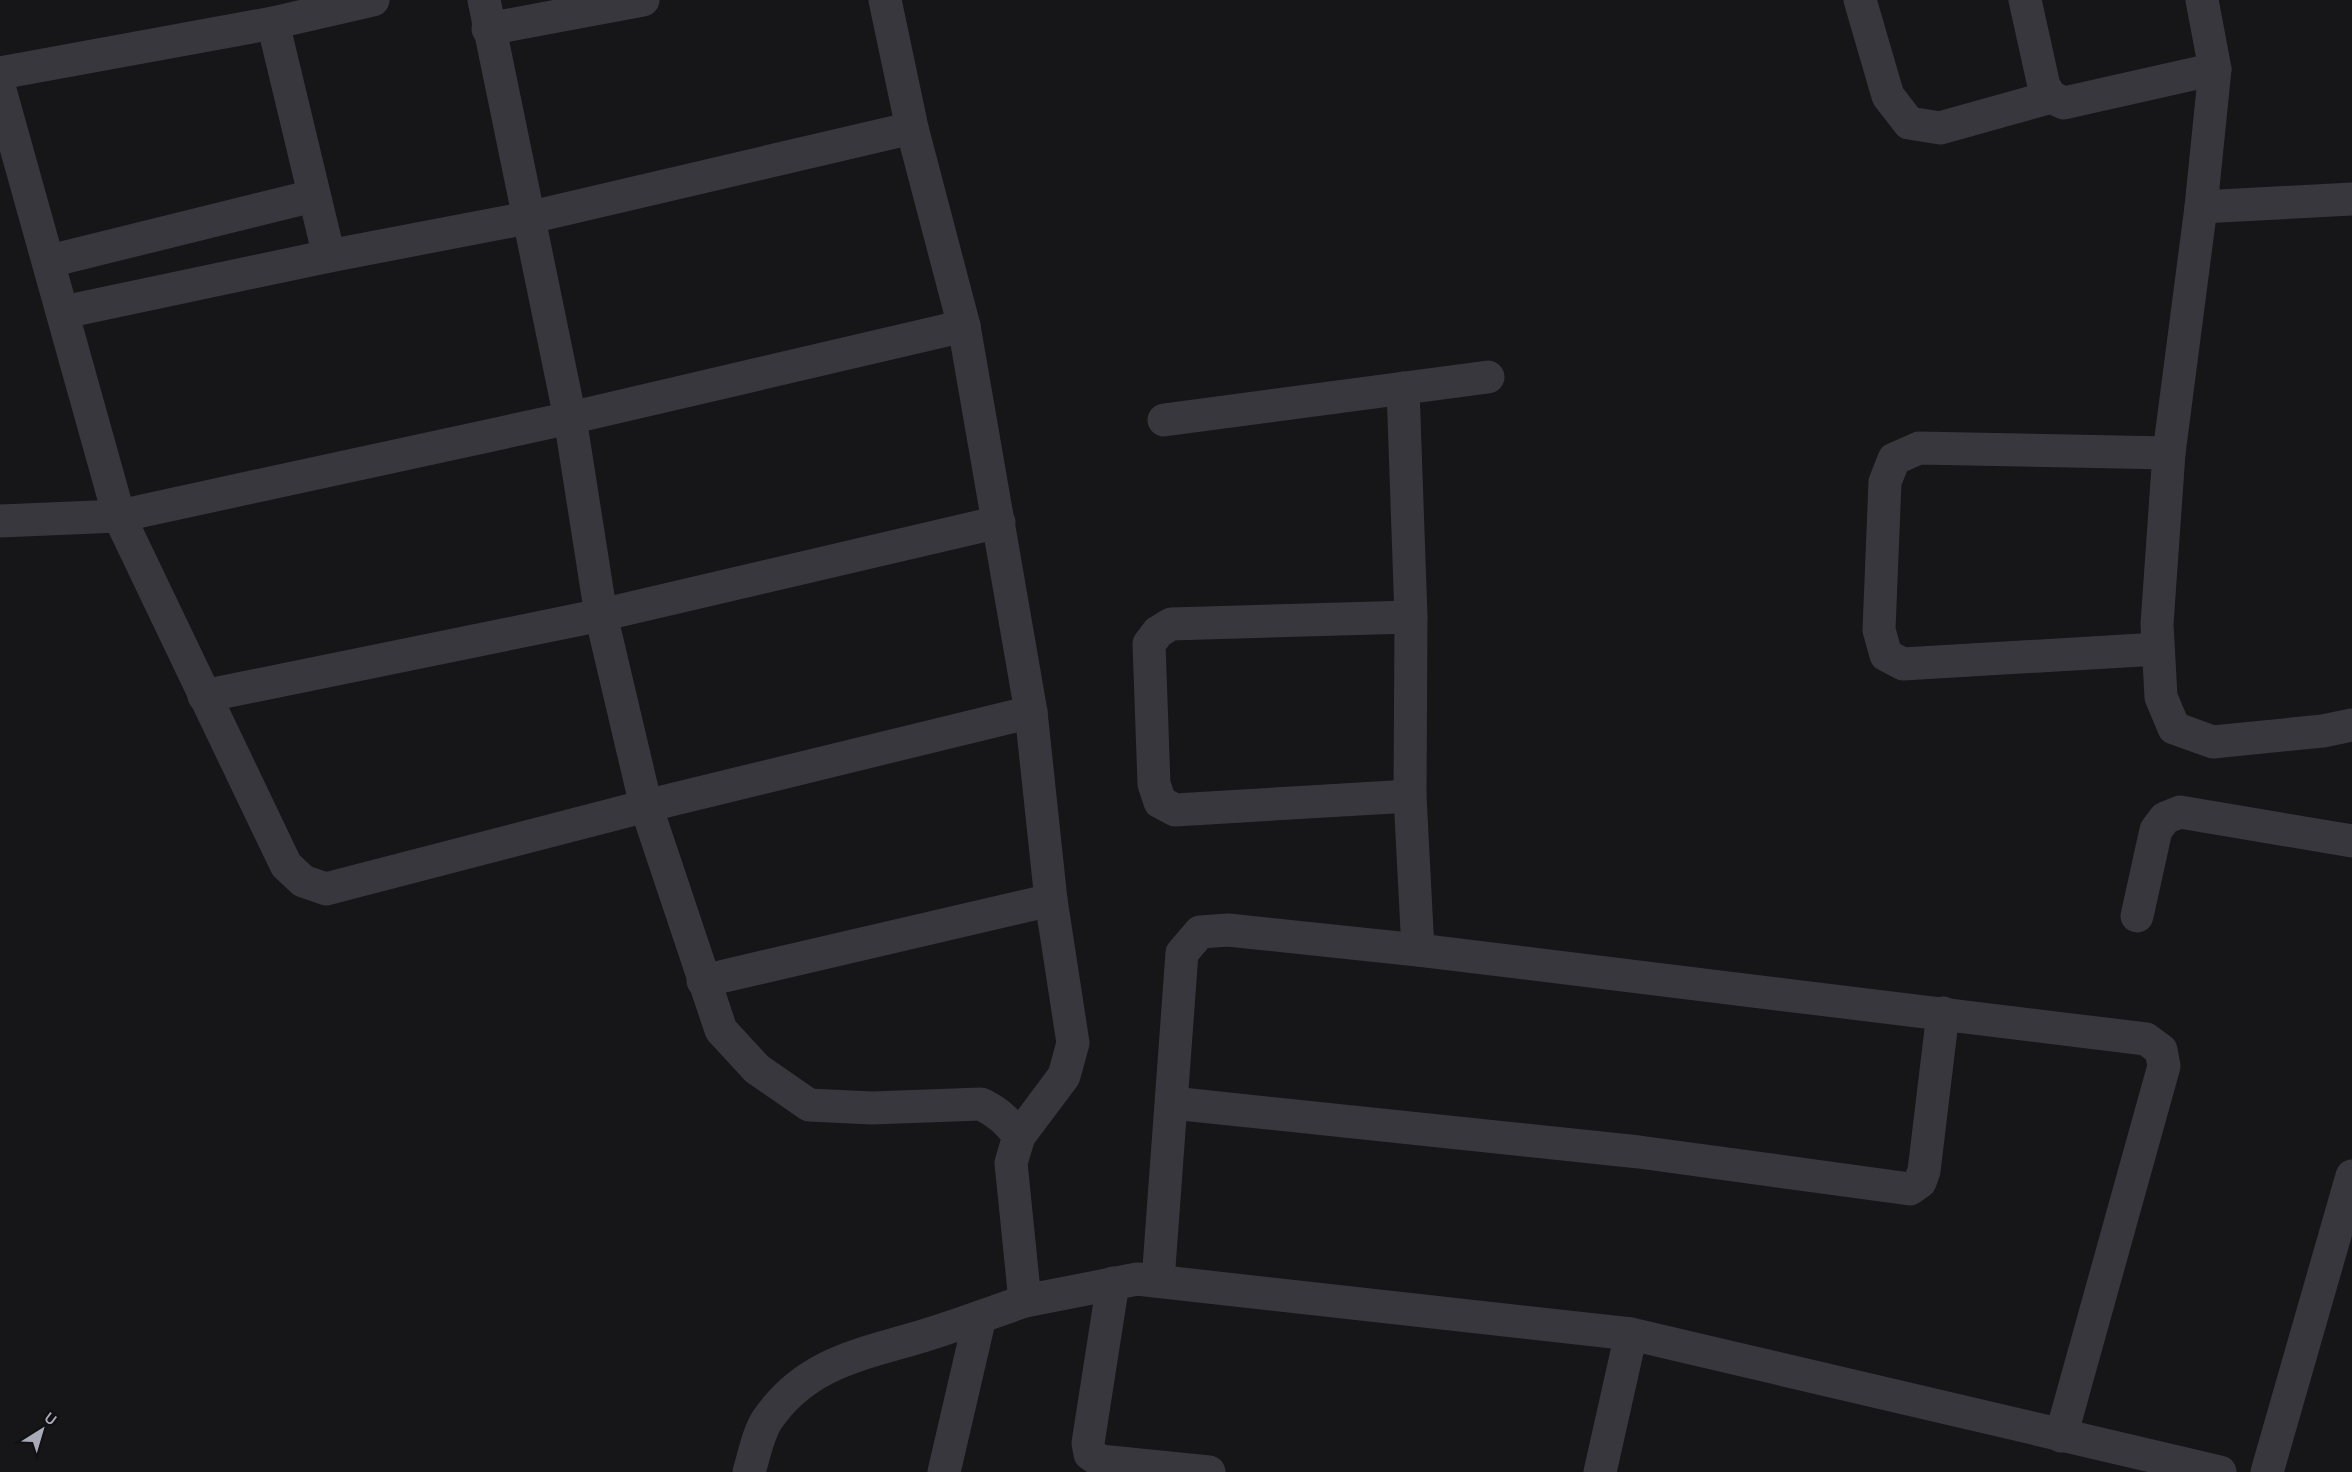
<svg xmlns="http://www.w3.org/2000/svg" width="2352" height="1472" viewBox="0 0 2352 1472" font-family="Karla,sans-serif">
<rect width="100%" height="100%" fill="#161618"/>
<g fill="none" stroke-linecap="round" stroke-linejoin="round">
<!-- minor -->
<g stroke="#37373d" stroke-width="33">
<path d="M 484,0 L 570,418 L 601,615 L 646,806 L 721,1030 L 757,1069 L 809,1105 L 872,1108 L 981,1104 C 998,1112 1007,1121 1019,1136"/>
<polyline points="1860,0 1888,96 1909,123 1940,128 2051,97"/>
<polyline points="2025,0 2044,86 2051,97 2064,103 2215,69"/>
<polyline points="2202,0 2215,69 2201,207 2169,453 2157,624 2161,697 2174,728 2213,742 2323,731 2352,725"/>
<polyline points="273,23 329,256"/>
<polyline points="488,29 643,0"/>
<polyline points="0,73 273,23 373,0"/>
<polyline points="0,90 119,516 286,865 303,881 326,889 646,806 1031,712"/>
<polyline points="2201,207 2352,199"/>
<polyline points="50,261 313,196"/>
<polyline points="64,312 329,256 527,218 912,128"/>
<polyline points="1403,388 1411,617 1410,796 1418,950"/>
<polyline points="1164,420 1488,377"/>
<polyline points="0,521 119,516 570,418 964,326"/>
<polyline points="2158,649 1903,664 1886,655 1879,630 1885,482 1894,459 1919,448 2169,453"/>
<polyline points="204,696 601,615 999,522"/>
<polyline points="1410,796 1175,810 1160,802 1154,784 1149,644 1158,632 1171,624 1411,617"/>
<polyline points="2137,916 2156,830 2165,818 2180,812 2352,841"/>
<polyline points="703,981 1051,900"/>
<polyline points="1172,1103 1639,1152 1910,1189 1920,1182 1924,1171 1943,1013"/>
<polyline points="1158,1281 1182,953 1200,932 1228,930 1418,950 2146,1039 2161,1050 2164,1066 2061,1436"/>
<polyline points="1113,1283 1088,1443 1090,1454 1100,1461 1209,1472"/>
<polyline points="1025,1301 1137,1279 1631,1334 2220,1472"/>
<path d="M 749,1472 C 754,1456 758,1434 767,1420 C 808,1360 866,1354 929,1334 C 961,1324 993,1312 1025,1301 L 1011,1163 L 1019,1136 L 1064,1076 L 1073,1043 L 1051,900 L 1031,712 L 964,326 L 912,128 L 885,0"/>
<polyline points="944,1472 980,1317"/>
<polyline points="1600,1472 1631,1334"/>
<polyline points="2267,1472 2352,1176"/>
</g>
</g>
<!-- north arrow -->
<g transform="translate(42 1430) rotate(37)" stroke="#111113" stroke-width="4.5" paint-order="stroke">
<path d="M0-4.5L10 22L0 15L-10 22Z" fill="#a8aab8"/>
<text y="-9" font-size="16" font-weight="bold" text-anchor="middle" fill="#a8aab8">U</text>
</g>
</svg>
